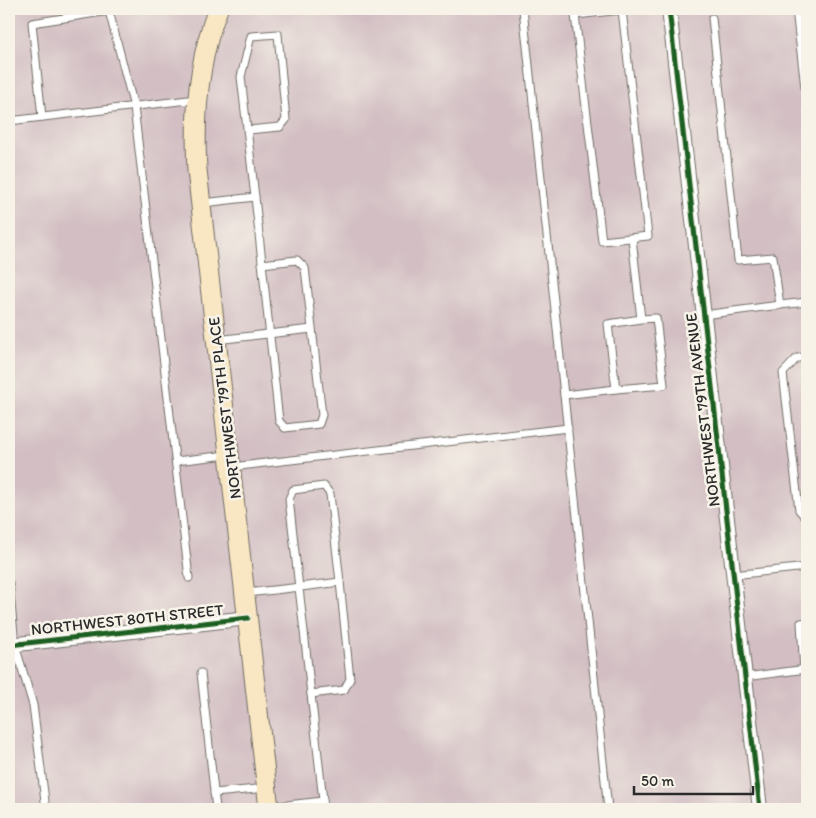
<svg xmlns="http://www.w3.org/2000/svg" width="816" height="818" viewBox="0 0 816 818" font-family="Itim,sans-serif">
<rect width="100%" height="100%" fill="#f7f3e8"/>
<filter id="ink" filterUnits="userSpaceOnUse"><feTurbulence type="fractalNoise" baseFrequency=".02" numOctaves="2"/><feDisplacementMap in="SourceGraphic" scale="10" xChannelSelector="R" yChannelSelector="G"/><feConvolveMatrix kernelMatrix="1 2 1 2 8 2 1 2 1" color-interpolation-filters="sRGB"/></filter>
<filter id="wash" filterUnits="userSpaceOnUse"><feTurbulence type="fractalNoise" baseFrequency=".0096" numOctaves="4" result="noise"/><feDisplacementMap in="SourceGraphic" scale="20" xChannelSelector="R" yChannelSelector="G"/><feGaussianBlur stdDeviation="1.12" result="paint"/><feColorMatrix in="noise" values="0 0 0 0 0 0 0 0 0 0 0 0 0 0 0 0 0 1.4 0 .05"/><feComposite in="paint" operator="in"/></filter>
<g filter="url(#wash)">
<rect width="100%" height="100%" fill="#f3e8d2"/>
<!-- industrial -->
<rect fill="#d2bec3" x="9" y="9" width="798" height="800"/>
</g>
<g filter="url(#ink)">
<g fill="none" stroke-linecap="round" stroke-linejoin="round">
<!-- lane casing -->
<g stroke="#716d65" stroke-width="9">
<g id="lane">
<polyline points="523,9 608,809"/>
<polyline points="796,9 807,105"/>
<polygon points="622,10 648,236 602,241 575,15"/>
<polyline points="42,117 32,23 109,11 134,107 189,578"/>
<polyline points="9,121 197,99"/>
<polyline points="255,197 279,421 285,428 319,424 322,415 305,268 297,260 262,264"/>
<polyline points="203,203 255,197 241,77 251,36 278,34 286,120 280,127 248,130"/>
<polyline points="632,238 641,319 656,318 664,385 616,389 608,324 641,319"/>
<polyline points="780,305 807,302"/>
<polyline points="703,315 780,305 773,257 738,260 712,18"/>
<polyline points="216,340 312,329"/>
<polyline points="807,357 797,358 783,373 799,510 807,519"/>
<polyline points="564,395 616,389"/>
<polyline points="176,461 227,455"/>
<polyline points="231,467 568,428"/>
<polyline points="733,575 807,567"/>
<polyline points="9,583 15,645 33,705 46,809"/>
<path d="M 245,593 C 277,590 308,586 340,582 L 330,494 L 324,486 L 293,490 L 289,499 L 324,809"/>
<polyline points="804,670 801,623 807,622"/>
<polyline points="201,673 216,809"/>
<polyline points="745,677 807,669"/>
<polyline points="311,694 344,690 350,679 340,582"/>
<polyline points="214,793 267,788"/>
<polyline points="269,807 323,801"/>
</g>
</g>
<!-- street casing -->
<g stroke="#716d65" stroke-width="16">
<g id="street">
<polyline points="669,9 760,809"/>
<polyline points="9,645 248,618"/>
</g>
</g>
<!-- secondary casing -->
<g stroke="#716d65" stroke-width="21">
<path id="secondary" d="M 218,9 C 198,60 194,116 197,170 L 269,809"/>
</g>
<!-- lane -->
<use href="#lane" stroke="#fff" stroke-width="7"/>
<!-- street -->
<use href="#street" stroke="#fff" stroke-width="14"/>
<!-- secondary -->
<use href="#secondary" stroke="#f9e7c3" stroke-width="19"/>
<!-- cycleway casing -->
<g stroke="#f7f3e8" stroke-width="8">
<g id="cycleway">
<polyline points="669,9 760,809"/>
<polyline points="9,645 248,618"/>
</g>
</g>
<!-- cycleway -->
<use href="#cycleway" stroke="#1b5e20" stroke-width="5"/>
</g>
</g>
<g text-anchor="middle" stroke-width="5" stroke-linejoin="round" paint-order="stroke">
<!-- street labels -->
<g font-size="16" fill="#2b2b2b" stroke="#f7f3e8">
<text transform="translate(224 408) rotate(-97)" y="6">NORTHWEST 79TH PLACE</text>
<text transform="translate(702 410) rotate(-97)" y="6">NORTHWEST 79TH AVENUE</text>
<text transform="translate(127 619) rotate(-6)" y="6">NORTHWEST 80TH STREET</text>
</g>
</g>
<!-- margin -->
<rect width="816" height="818" fill="none" stroke="#f7f3e8" stroke-width="30"/>
<!-- scale -->
<path d="M634 786v8h119v-8" fill="none" stroke="#2b2b2b" stroke-width="2.5"/>
<text x="641" y="786" font-size="15" fill="#2b2b2b" stroke="#f7f3e8" stroke-width="4" paint-order="stroke">50 m</text>
</svg>
